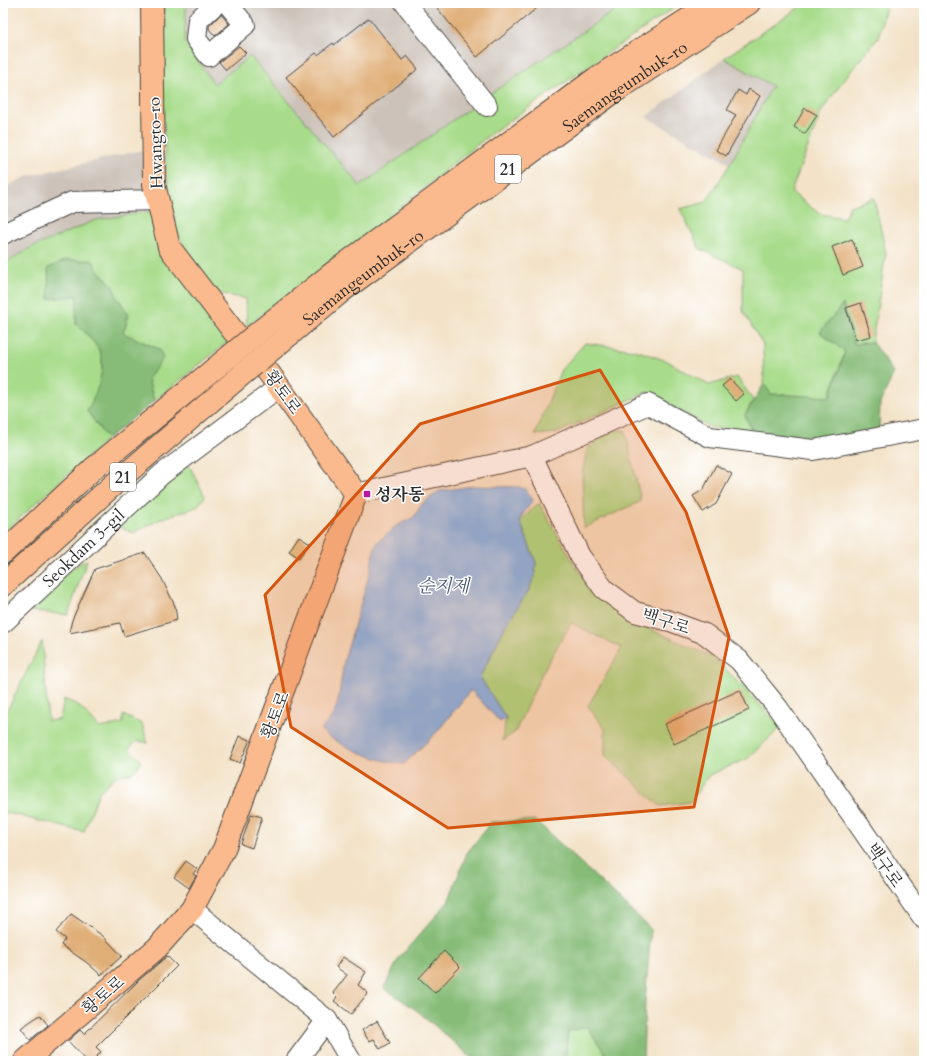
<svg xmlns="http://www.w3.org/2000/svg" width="927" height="1064" viewBox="0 0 927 1064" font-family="Cardo,'Noto Serif KR',serif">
<rect width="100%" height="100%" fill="#fff"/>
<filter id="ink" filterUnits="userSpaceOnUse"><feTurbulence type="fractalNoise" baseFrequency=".025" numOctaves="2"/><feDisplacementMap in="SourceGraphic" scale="8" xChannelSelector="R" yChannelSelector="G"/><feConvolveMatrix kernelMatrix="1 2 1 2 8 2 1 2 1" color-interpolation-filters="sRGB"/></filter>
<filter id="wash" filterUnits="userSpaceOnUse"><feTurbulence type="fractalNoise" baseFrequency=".012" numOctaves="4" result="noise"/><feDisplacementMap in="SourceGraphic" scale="16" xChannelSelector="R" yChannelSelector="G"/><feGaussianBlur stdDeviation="0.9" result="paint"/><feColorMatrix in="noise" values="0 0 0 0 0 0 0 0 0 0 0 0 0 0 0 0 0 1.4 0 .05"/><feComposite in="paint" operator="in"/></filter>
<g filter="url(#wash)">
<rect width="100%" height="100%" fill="#f3e2c7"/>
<!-- industrial -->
<g fill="#ccc2b9">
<polygon points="186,3 626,3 490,94 360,186 250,56 214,84 186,43"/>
<polygon points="724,58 772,85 730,164 646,117"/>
<polygon points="142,150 152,211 28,249 3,265 3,188 28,176"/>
</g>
<!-- green -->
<g fill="#a8dc8b" stroke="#6a845b">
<polygon points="164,3 186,3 185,43 214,84 250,56 360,186 490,94 626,3 681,3 493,132 376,227 247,326 246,299 215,292 193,265 176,230 166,172 161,71"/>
<polygon points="806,3 887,3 878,38 846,77 821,112 791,192 820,214 844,218 850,206 874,198 886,253 872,342 854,344 843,304 820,332 845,352 829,397 771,395 764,384 763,345 743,311 743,269 700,249 680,209 706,202 730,164 772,86 724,58"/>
<path d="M 152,211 L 230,340 L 154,401 L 148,379 L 159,349 L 123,333 L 129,315 L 117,297 L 112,285 L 97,269 L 92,260 L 77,296 L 76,324 C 84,332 95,342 100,352 C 107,368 95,398 87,411 L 107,439 L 3,533 L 3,265 L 28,249 L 96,220 Z"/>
<polygon points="585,343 635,350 667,361 709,385 737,377 753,400 745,415 754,436 707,426 647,392 557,433 535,435 561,370"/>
<polygon points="625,430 641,501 584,528 582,474 587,449 610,431"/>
<polygon points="189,465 205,496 197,507 163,518 133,533 116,525"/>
<polygon points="539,503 578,570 619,615 715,658 781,727 747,759 709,775 690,802 660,806 605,755 605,729 588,706 622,648 571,623 543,671 515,732 502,741 506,718 480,677 506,625 529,590 536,563 520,521"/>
<polygon points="87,560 68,615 30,611 69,570"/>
<polygon points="42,641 48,721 60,719 64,699 78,705 100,728 123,723 123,715 142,724 148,743 137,741 129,749 142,762 132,773 116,776 99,792 84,832 3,812 3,719"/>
<polygon points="587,1027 610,1061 565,1061 568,1030"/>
</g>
<!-- forest -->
<g fill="#86bc77" stroke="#587451">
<path d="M 66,260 L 92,260 L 97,269 L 112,285 L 117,297 L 129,315 L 123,333 L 159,349 L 163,358 L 148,379 L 154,401 L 107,439 L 87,411 C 95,398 107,368 100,352 C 95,342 84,332 76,324 L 77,296 L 49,299 L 48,268 Z"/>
<polygon points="843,304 854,344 872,342 894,373 880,403 879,432 821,443 754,436 745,415 764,384 771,394 830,397 845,352 820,332"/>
<polygon points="535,820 651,929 645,1002 643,1061 610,1061 587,1027 568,1031 565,1061 475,1061 419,1012 384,988 399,958 448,902 467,853 491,822"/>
</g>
<!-- water -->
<path fill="#81b7f0" stroke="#56718e" d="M 473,486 L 519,487 L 525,489 L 533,500 L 521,517 L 520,521 L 536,563 L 535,574 L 529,590 L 506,625 L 480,677 L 506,718 L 500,722 L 471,690 L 436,733 L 404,764 C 382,763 337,746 321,730 L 333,715 L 338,702 L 344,661 L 370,572 L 374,550 L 378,542 L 396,526 L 414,517 L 422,504 L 439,491 Z"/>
<g id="blocks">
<!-- building -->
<g fill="#e0af78">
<polygon points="433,3 543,3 477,57"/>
<polygon points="221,14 229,24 215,36 209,29 209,26"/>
<polygon points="369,18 402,60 407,56 418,69 334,137 286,77 316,53 318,55 333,43 334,45"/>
<polygon points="239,46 246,53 226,70 219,62"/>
<polygon points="749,89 760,96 726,156 716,150 736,115 727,110 738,90 746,95"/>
<polygon points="805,108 817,115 805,134 794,127"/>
<polygon points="852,239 863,267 843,275 832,247"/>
<polygon points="861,303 871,336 856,340 846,308"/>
<polygon points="730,379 744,394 736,401 722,386"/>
<polygon points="716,465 732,474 716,504 703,512 693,496 703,490"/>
<polygon points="299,536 310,543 299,558 289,551"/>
<polygon points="145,553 162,579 175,606 177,620 124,636 120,623 69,633 72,620 95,569"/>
<polygon points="740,690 749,710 674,744 665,724"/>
<polygon points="239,736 250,740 240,763 230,759"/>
<polygon points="251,814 262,817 252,848 241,844"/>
<polygon points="186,861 197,869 193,874 196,876 189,888 174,877"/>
<polygon points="71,914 103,936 122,956 101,975 86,962 61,945 65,939 56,932"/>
<polygon points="444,951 460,967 435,993 419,978"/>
<polygon points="167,956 177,966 96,1047 101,1052 92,1061 87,1061 68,1041 80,1030 84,1034 138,981"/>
<polygon points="343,957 366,972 358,985 368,993 351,1014 334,1001 337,997 333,993 347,975 336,967"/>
<polygon points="40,1015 48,1025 30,1040 21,1028"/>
<polygon points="377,1021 390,1043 380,1049 374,1039 369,1041 362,1030"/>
</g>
</g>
</g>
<g filter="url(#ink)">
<use href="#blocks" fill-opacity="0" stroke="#494642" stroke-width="1"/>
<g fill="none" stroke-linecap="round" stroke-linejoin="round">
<!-- minor casing -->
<g stroke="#494642" stroke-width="22">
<g id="minor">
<polyline points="217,3 198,20 196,39 209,56 245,25 227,3"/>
<polyline points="405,3 487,106"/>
<polyline points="3,234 72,202 158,200"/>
<polyline points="532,456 648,404 710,437 813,450 924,429"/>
<polyline points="356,494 532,456 580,556 604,589 635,612 670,621 705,634 739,660 778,708 924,919"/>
<path id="s1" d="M 3,623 L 162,474 L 279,387"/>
<polyline points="192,909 327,1020 351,1061"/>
<polyline points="296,1061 327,1020"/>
</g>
</g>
<!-- major casing -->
<g stroke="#494642" stroke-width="24">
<polyline id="major" points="25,1061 157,948 192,909 224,849 356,494 269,373 234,332 169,247 154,184 152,3"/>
</g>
<!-- highway casing -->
<g stroke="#494642" stroke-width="24">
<g id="highway">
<polyline points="260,331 330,275 595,79 713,3"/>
<path id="s2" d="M 276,346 L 342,291 L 611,94 L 749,3"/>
<polyline points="3,553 94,468 230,356"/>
<polyline points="3,585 113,485 245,372"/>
</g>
</g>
<!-- minor -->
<use href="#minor" stroke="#fff" stroke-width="20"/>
<!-- major -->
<use href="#major" stroke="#fbba8d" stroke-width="22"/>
<!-- highway -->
<use href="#highway" stroke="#fbba8d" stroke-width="22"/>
<!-- highway-bridge casing -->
<g stroke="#494642" stroke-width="24" stroke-linecap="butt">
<g id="highway-bridge">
<polyline points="230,356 260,331"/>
<polyline points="245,372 276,346"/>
</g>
</g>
<!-- highway-bridge -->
<use href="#highway-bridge" stroke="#fbba8d" stroke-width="22"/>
</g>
</g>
<!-- marked area -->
<path fill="#d5540f" fill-opacity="0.2" stroke="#d5540f" stroke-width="3" stroke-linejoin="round" d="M 600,370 L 686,512 L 729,637 L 694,807 L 448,828 L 291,727 L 265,595 L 420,424 Z"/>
<!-- markers -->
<rect fill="#b5179e" stroke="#fff" stroke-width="1.5" x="363" y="490" width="8" height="8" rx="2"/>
<g text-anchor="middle" stroke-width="3" stroke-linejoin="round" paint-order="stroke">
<!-- shield labels -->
<g fill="#fff" stroke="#6b6b6b" stroke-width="1">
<rect x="495" y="155" width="26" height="28" rx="3"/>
<rect x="110" y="463" width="26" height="28" rx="3"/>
</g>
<g font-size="16" font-weight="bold" fill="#2b2b2b">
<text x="508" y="175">21</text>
<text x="123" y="483">21</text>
</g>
<!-- street labels -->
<g font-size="17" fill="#2b2b2b" stroke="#fff">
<text dy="6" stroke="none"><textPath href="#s2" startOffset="435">Saemangeumbuk-ro</textPath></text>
<text transform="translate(155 143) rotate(-92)" y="6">Hwangto-ro</text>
<text dy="6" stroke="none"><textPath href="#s2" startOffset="111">Saemangeumbuk-ro</textPath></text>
<text transform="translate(283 392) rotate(54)" y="6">황토로</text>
<text dy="6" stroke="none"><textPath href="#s1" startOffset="110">Seokdam 3-gil</textPath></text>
<text transform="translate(666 621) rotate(18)" y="6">백구로</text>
<text transform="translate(275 715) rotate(-69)" y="6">황토로</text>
<text transform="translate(885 865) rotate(55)" y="6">백구로</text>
<text transform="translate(103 995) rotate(-41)" y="6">황토로</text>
</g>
<!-- poi labels -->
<g font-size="17" font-weight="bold" fill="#2b2b2b" stroke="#fff" text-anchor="start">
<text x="375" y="500">성자동</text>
</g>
<!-- water labels -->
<g font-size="18" font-style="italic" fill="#495c70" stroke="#fff">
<text x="443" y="592">순지제</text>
</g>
</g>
<!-- margin -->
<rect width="927" height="1064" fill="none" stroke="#fff" stroke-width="16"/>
</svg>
